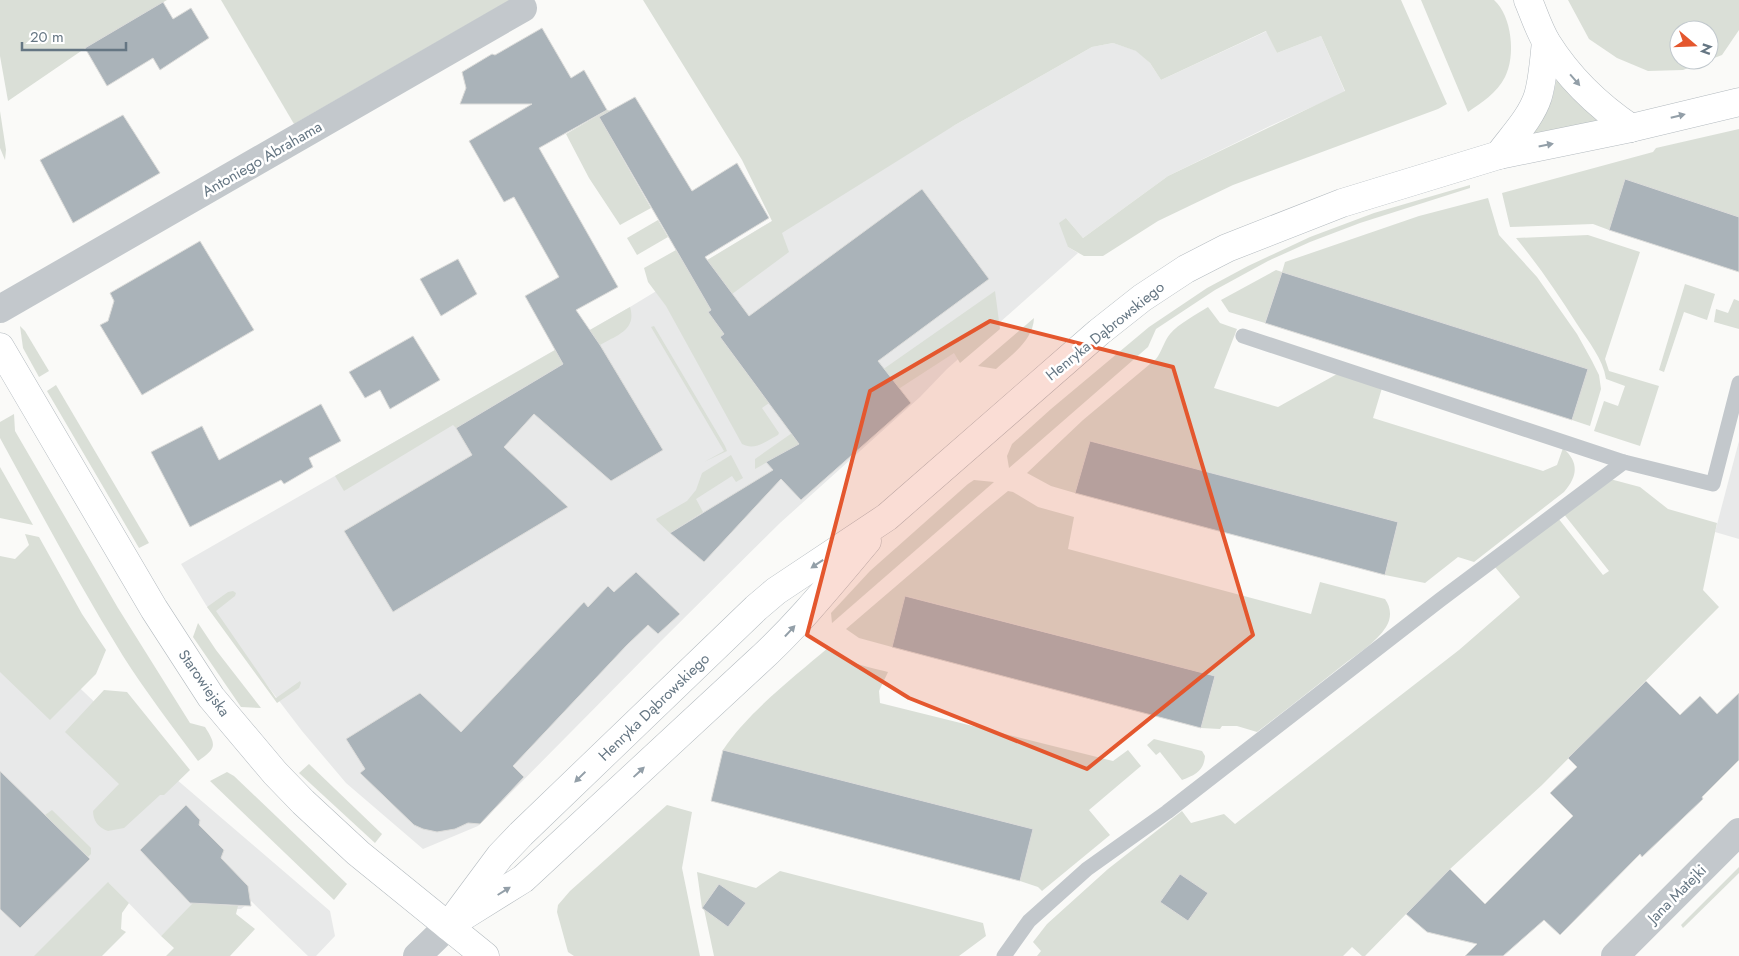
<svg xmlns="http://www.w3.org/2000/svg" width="1739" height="956" viewBox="0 0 1739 956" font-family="Jost,sans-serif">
<rect width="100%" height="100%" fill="#fafaf8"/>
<!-- built -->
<g fill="#e8e9e9">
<polygon points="1267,31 1277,53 1321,36 1345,92 1272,125 1168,176 1083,238 1066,218 1068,247 1078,253 947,369 920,397 780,523 661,641 478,826 423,849 346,783 302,731 206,605 181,564 630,307 772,221 955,125 1092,47 1113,43 1137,51 1150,63 1161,80"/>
<polygon points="1739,441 1739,539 1715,532"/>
<polygon points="0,612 169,773 330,911 335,936 316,956 308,956 251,901 241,909 188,909 161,936 109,883 36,956 0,956"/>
</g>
<!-- green -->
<g fill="#dadfd7" fill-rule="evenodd">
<polygon points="0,0 167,0 87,47 8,101 0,56"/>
<polygon points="221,0 510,0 294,124"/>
<path d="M 643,0 L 1401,0 L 1447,104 L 1438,109 L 1233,185 L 1158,221 L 1103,256 L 1084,256 L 1068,247 L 1059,223 L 1066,218 L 1083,238 L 1168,176 L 1345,91 L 1321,36 L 1277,53 L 1266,31 L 1161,80 L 1150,63 L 1136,51 L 1113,43 L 1092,47 L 955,125 L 782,233 L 789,252 L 709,311 L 769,403 L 762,408 L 779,433 L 778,435 C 766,441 755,451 742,444 L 666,306 L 648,282 L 644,268 L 676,250 L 689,271 L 772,221 L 742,160 Z"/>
<path d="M 1421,0 L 1494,0 C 1512,16 1516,56 1505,77 C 1497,93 1481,103 1468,112 Z"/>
<path d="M 1568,0 L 1739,0 L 1739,30 L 1722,55 L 1683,70 L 1648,71 L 1617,58 L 1589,39 ZM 1679,30 L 1709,30 L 1709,60 L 1679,60 Z"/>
<polygon points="1559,69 1599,120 1514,144 1538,121 1552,100"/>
<polygon points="607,110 611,111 623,131 611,138 651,208 620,225 589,178 566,134"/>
<polygon points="0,111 6,150 5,160 0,148"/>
<polygon points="1739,129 1739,217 1625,180 1609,230 1593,224 1510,227 1502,193 1653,152 1656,148"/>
<polygon points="1470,185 1470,188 1360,223 1310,242 1268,261 1215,290 1156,329 1148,347 1009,468 1007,456 1012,444 1051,409 1149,327 1207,288 1248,266 1310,237 1374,213"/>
<polygon points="1488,198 1499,235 1537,277 1577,334 1592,361 1599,375 1601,389 1590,426 1572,420 1587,369 1282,272 1265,323 1229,312 1221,300 1276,270 1282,272 1285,262 1419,216"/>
<polygon points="658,220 668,237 637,255 627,238"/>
<path d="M 1588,235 L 1640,252 L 1605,359 L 1609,371 L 1659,386 L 1640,446 L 1594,431 L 1604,401 L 1618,406 L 1625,386 L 1606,379 C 1603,359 1588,341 1577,324 C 1558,294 1539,266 1516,238 Z"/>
<polygon points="1685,284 1715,294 1707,320 1684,312 1664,372 1659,370"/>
<polygon points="995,291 1000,329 960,363 954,353 900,388 755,469 755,459"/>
<polygon points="1734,299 1739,301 1739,329 1714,322 1716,309 1728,313"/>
<path d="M 630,307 C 637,330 617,335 600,345 L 598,343 L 456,428 L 453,425 L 344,491 L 335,476 Z"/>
<path d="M 1208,307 L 1220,323 L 1237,329 L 1214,388 L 1278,407 L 1337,374 L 1382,388 L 1373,418 L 1543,471 L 1557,465 L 1563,448 C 1579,462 1578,476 1564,492 L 1474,562 L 1458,557 L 1425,583 L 1385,575 L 1398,522 L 1091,441 L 1075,493 L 1051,486 L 1027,473 L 1083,420 L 1156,359 C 1162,351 1164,341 1170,334 C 1178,324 1197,314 1208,307 Z"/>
<path d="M 1034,318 C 1033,341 1011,355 996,369 L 978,366 Z"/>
<polygon points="20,326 25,331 49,371 39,377 23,348"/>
<polygon points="654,326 725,446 727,451 704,462 724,451 651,327"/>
<polygon points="56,385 149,543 139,548 47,391"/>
<path d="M 14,414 L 15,431 L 118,608 L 190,723 L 205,727 C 217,746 216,748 198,761 C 172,726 146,692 123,656 C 79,585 40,511 0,438 L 0,422 Z"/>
<polygon points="731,455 743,478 736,482 732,476 696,499 703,512 670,533 657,521 656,519 687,501 696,490 702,473"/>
<polygon points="0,467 33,525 0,518"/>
<polygon points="1610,479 1640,487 1668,509 1717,523 1703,590 1719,607 1542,785 1450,869 1365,956 1362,956 1352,947 1343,956 1037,956 1041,951 1033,942 1047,924 1108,869 1182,811 1191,823 1224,814 1235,824 1459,650 1520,597 1495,567 1558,518 1603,575 1609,571 1563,513"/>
<polygon points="974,480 994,482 832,623 831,613 870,571 968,484"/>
<path d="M 1008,491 L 1013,492 L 1038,507 L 1074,517 L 1068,549 L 1311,614 L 1320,582 L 1385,599 C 1391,607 1392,618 1386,627 C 1377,642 1356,655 1343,665 C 1314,688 1286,710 1257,732 L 1237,726 L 1222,726 L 1220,729 L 1201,728 L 1215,676 L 906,596 L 892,647 L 859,638 L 846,629 L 986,509 Z"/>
<polygon points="25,534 39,537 82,614 106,650 96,674 50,720 0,672 0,556 15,559 29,545"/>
<polygon points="233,591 236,593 235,596 216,611 276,698 300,681 301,683 299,688 277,703 207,607 228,592"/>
<polygon points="198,623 216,650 261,708 241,707 193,637"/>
<path d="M 829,647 C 850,665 862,665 888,672 L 879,691 L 880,703 L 1113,761 L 1128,750 L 1141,766 L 1089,810 L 1110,835 L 1042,891 L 1038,887 L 1020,881 L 1032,829 L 723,750 C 748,712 794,677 829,647 Z"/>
<path d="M 104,690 L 127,692 L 190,770 L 164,795 L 160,795 L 124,828 L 108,831 C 99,828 93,821 93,811 L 119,784 L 65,732 Z"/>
<path d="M 1154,739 L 1202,751 L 1205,756 C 1204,771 1195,775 1182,780 L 1160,752 L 1156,755 L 1147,745 Z"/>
<polygon points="309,764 382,834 375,843 299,773"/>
<polygon points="227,772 234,776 347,884 334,900 210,781"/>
<polygon points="667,805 692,812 682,868 700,956 574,956 568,952 557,912 558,905 570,891"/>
<polygon points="52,810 91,848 91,854 88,857 45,815"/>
<polygon points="1739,867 1739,873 1683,928 1681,925"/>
<polygon points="780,871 983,923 986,936 959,956 714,956 704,909 719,884 702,908 697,872 756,888"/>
<polygon points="108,882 129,903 122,913 121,929 126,932 102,956 34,956"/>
<polygon points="193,903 238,906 236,914 255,929 230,956 166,956 174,948 161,936"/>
</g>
<!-- building -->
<g fill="#aab3b9" stroke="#dcdcda">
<polygon points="163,2 173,19 191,8 209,38 160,70 153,58 107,86 85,48"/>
<polygon points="542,28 571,78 584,70 607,110 539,148 618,287 576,310 600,345 663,450 611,481 534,414 504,447 568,507 393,612 344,531 472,455 456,428 563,364 525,296 559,277 514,197 504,202 469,141 532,104 460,104 466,88 462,72 492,54 495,55"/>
<polygon points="635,97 692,191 737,163 769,218 705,257 749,316 922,189 989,279 878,361 911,403 801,500 781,479 704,562 670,533 773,470 766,462 799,444 720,337 724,334 708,312 711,310 599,117"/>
<polygon points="123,115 160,173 73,223 40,160"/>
<polygon points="1625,179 1739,217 1739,272 1609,230"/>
<polygon points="200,241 254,330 142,395 100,325 108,321 114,301 110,293"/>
<polygon points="458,259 477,294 441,316 420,279"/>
<polygon points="1282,272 1588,369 1572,420 1265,323"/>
<polygon points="413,336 440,380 390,409 380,390 365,398 349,372"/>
<polygon points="321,404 341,441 309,458 313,467 284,484 281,480 190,527 151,452 202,426 219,460"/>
<polygon points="1090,441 1398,522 1385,575 1075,493"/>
<polygon points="636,572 680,614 658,634 648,625 627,645 513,766 524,777 480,824 468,823 455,829 437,832 423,829 414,825 360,773 365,769 346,739 420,693 461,732 584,602 588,607 608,586 614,592"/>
<polygon points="905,596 1215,676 1201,728 892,647"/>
<polygon points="1646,681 1680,715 1700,696 1717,714 1739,693 1739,760 1702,797 1703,799 1642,857 1640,854 1560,935 1544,920 1503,956 1465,956 1477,944 1427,932 1406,914 1450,869 1485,904 1573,816 1550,793 1577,767 1568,758"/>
<polygon points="723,750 1033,829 1020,881 711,801"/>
<polygon points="0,771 90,859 20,928 0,909"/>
<polygon points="186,805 200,820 199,825 224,850 221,858 248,886 251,906 190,903 140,850"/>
<polygon points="1180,874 1208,893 1188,921 1160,902"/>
<polygon points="719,884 746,903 728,927 702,908"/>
</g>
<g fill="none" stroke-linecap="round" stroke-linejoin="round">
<!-- secondary casing -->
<g stroke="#b3babf" stroke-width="29">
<g id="secondary">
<path d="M 1528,0 C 1534,14 1539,30 1547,43 C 1569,78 1597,105 1631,128"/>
<path d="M 1499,155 C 1512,137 1531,118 1538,96 C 1543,79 1544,59 1546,42"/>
<polyline points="0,347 154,609 211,697 275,773 303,802 358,853 485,956"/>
<path d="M 462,917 L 523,879 L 755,664 C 797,626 830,585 867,541"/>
<polyline points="448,926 500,856 521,834 756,608 776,591 887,517 1099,332 1142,298 1186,269 1227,248 1342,203 1499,155 1631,128 1739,102"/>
</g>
</g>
<!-- service -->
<g stroke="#c3c8cc" stroke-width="15">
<polyline points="1243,336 1624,462"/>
<polyline points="1004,956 1029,921 1087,869 1167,812 1440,600 1624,462 1713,484 1739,383"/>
</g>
<!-- minor -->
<g stroke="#c3c8cc" stroke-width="28">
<polyline points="0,309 523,8"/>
<polyline points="1615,956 1739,832"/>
</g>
<!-- tertiary -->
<polyline stroke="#c3c8cc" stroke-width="28" points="417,956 448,926"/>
<!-- secondary -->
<use href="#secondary" stroke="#fff" stroke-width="28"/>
</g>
<!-- one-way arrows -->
<defs><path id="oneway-solid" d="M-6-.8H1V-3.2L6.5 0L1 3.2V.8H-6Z" transform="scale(1.25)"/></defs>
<g fill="#939fa8">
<use href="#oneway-solid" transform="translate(1575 80) rotate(49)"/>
<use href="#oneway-solid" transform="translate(1678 116) rotate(-14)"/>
<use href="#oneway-solid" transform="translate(1546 145) rotate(-11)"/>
<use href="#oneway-solid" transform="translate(817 564) rotate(146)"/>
<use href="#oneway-solid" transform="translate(790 631) rotate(-47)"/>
<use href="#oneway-solid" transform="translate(639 772) rotate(-43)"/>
<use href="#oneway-solid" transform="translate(580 777) rotate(136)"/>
<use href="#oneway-solid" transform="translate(504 891) rotate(-32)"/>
</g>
<!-- marked area -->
<path fill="#e4572e" fill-opacity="0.2" stroke="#e4572e" stroke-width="4" stroke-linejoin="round" d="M 990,321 L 1173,367 L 1253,635 L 1087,769 L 909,698 L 807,635 L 870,391 Z"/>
<g text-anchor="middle" stroke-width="5" stroke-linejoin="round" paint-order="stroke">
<!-- street labels -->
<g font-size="15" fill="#657683" stroke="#fff">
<text transform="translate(262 159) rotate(-30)" y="5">Antoniego Abrahama</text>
<text transform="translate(1105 331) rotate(-39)" y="5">Henryka Dąbrowskiego</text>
<text transform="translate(204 683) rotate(55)" y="5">Starowiejska</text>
<text transform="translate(654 707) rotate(-44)" y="5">Henryka Dąbrowskiego</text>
<text transform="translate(1677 894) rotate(-45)" y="5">Jana Matejki</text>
</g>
</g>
<!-- north arrow -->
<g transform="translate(1694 45) rotate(109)"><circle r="24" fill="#ffffff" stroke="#c1c8cd"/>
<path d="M0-4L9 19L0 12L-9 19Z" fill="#e4572e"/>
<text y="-8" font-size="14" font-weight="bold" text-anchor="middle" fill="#657683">N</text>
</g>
<!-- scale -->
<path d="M22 42v8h104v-8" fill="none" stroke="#657683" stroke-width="2.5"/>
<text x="30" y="42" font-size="15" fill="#657683" stroke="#ffffff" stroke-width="4" paint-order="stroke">20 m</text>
</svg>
